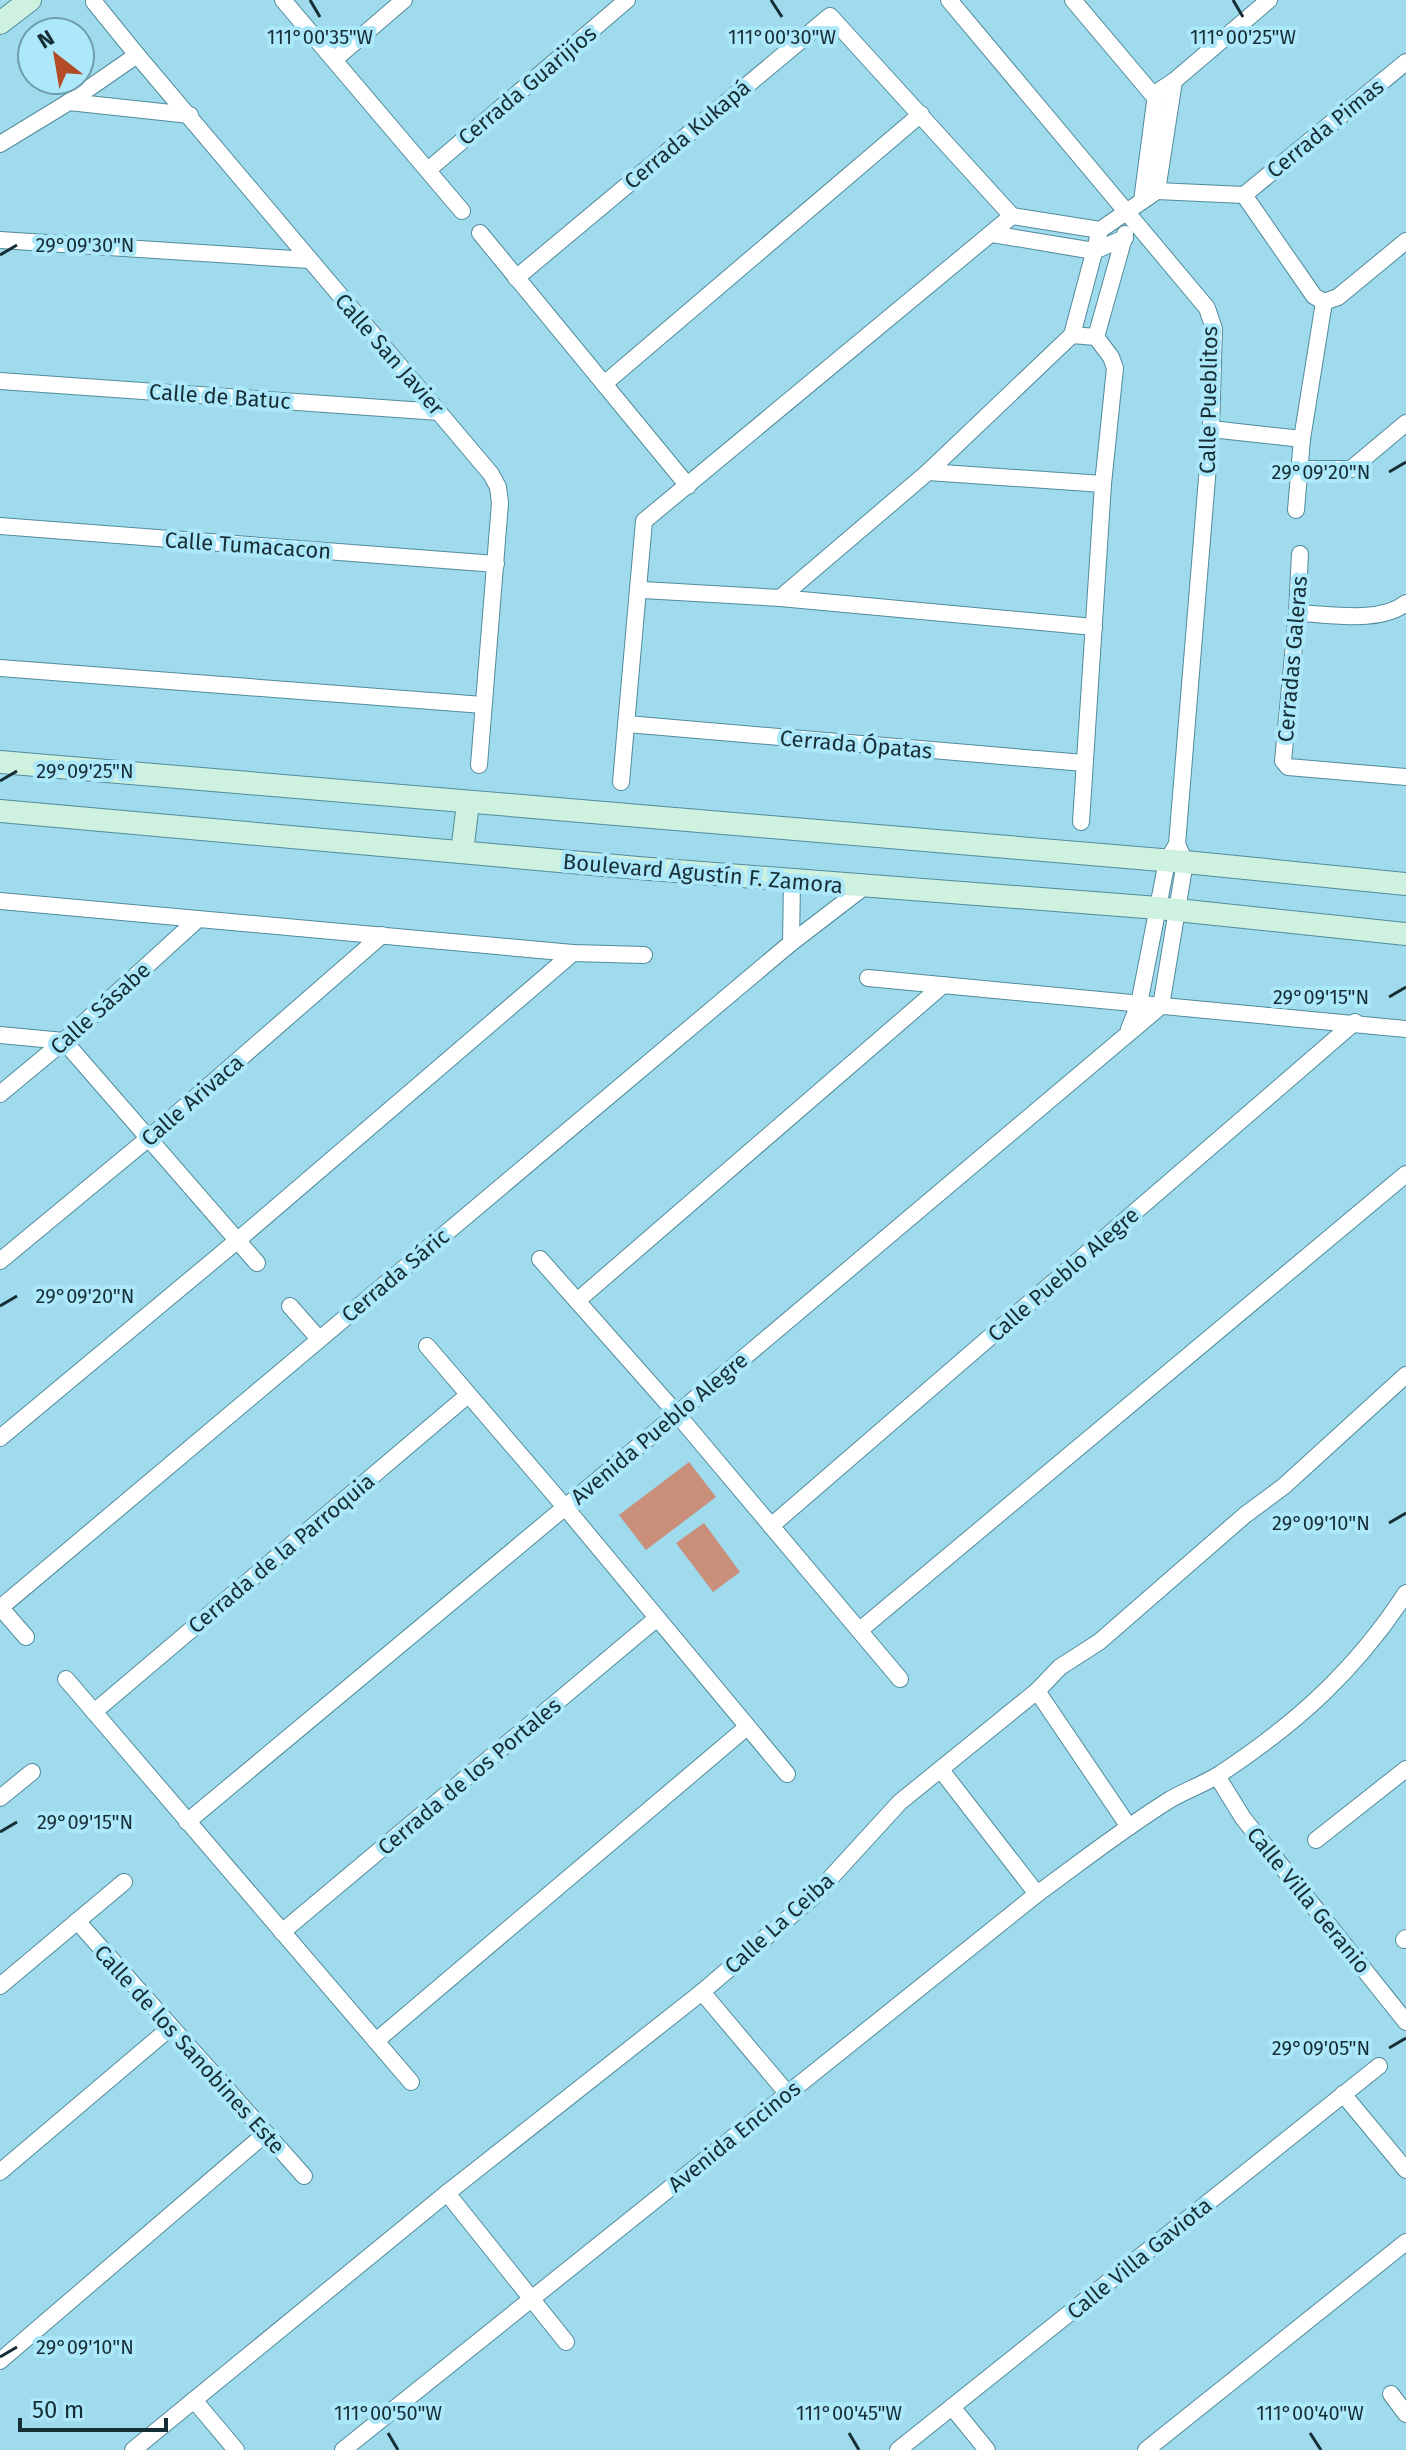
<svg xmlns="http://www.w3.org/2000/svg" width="1406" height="2450" viewBox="0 0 1406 2450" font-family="'Fira Sans',sans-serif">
<rect width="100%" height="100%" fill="#9fdaed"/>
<!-- green -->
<g fill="#c98f7b">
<polygon points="689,1462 716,1497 646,1550 619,1515"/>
<polygon points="704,1523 740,1572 713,1592 676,1543"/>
</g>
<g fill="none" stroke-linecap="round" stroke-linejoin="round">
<!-- street casing -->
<g stroke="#518b9c" stroke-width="18">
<g id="street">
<polyline points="283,0 462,211"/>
<polyline points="949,0 1207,308 1214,329 1211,429 1177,844 1167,861 1139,1004 1129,1029"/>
<polyline points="1073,0 1153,95 1174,81 1269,0"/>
<polyline points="94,2 137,55 491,474 498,487 500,503 479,765"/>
<polyline points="334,60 404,0"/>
<polyline points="69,102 190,115"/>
<polyline points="0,144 69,102 137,55"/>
<polyline points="428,170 627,0"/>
<polyline points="1157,191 1244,195 1406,62"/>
<polyline points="1157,191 1174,81"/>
<polyline points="1244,195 1314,296 1324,302"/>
<polyline points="1142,201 1156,94"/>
<polyline points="480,233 688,486"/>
<polyline points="992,234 1094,251 1125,238"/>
<polyline points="0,240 309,260"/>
<polyline points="516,278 830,16 1012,216 1100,230"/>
<polyline points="1324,302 1338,297 1406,241"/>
<polyline points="1072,335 1100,230 1157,191"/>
<polyline points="1096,337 1125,234"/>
<polyline points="0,381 439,412"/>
<polyline points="604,384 921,114"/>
<polyline points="1211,429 1302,439"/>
<polyline points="1300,469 1351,469 1406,423"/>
<polyline points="928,472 1103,484"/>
<polyline points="1296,510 1302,439 1324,302"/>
<polyline points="0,526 496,564"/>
<polyline points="1300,554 1297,613 1283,761 1288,767 1406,777"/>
<polyline points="638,593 643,590 780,598 1094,627"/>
<polyline points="780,598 928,472 1072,335 1096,337 1111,357 1115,368 1103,484 1081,822"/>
<path d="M 1297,613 C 1330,614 1380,624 1406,603"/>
<polyline points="0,668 483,705"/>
<polyline points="627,724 1084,763"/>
<polyline points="621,782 644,521 1012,216"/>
<polyline points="0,901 573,953 644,955"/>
<polyline points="791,943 792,881"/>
<polyline points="868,978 1406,1029"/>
<polyline points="0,1035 64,1041 257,1263"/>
<polyline points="0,1094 64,1041 198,919"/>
<polyline points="540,1259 677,1414 900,1679"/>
<polyline points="0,1261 150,1137 382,935"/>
<polyline points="577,1301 943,985"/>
<polyline points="290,1306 319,1339"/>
<polyline points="427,1346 565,1507 787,1774"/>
<polyline points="0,1438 238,1240 573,953"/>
<polyline points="771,1526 1355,1022"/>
<polyline points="0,1607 26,1637"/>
<polyline points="0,1608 791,943 864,887"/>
<polyline points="860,1630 1406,1174"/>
<polyline points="66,1679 411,2082"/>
<polyline points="1037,1691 1129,1827"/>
<polyline points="94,1712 468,1395"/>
<polyline points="941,1770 1037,1894"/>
<polyline points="1217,1776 1243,1818 1406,2022"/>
<polyline points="0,1798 32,1772"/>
<polyline points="187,1822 677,1414 1161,1006 1185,862 1177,844"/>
<polyline points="1316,1840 1406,1769"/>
<polyline points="77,1921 304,2176"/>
<polyline points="282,1932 656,1619"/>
<polyline points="1404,1940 1406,1938"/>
<polyline points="0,1986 124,1882"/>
<polyline points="702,1992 787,2093"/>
<polyline points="376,2041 747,1727"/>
<polyline points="1343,2094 1406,2170"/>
<polyline points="0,2172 170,2028"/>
<polyline points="447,2193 566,2342"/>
<polyline points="0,2361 265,2134"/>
<polyline points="1391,2394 1406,2414"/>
<polyline points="194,2400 236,2450"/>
<polyline points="952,2407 987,2450"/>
<polyline points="133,2450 447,2193 702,1992 814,1896 900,1802 1037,1691 1060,1667 1099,1642 1245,1515 1284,1486 1406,1375"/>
<path d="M 343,2450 L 1037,1894 C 1081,1862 1124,1828 1171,1799 C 1187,1790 1204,1784 1220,1774 C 1297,1723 1355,1671 1406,1593"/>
<polyline points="898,2450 1379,2066"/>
<polyline points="1146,2450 1406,2242"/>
</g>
</g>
<!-- secondary casing -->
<g stroke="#518b9c" stroke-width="24">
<g id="secondary">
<polyline points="0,23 30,0"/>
<polyline points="0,762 1185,862 1406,884"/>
<polyline points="0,811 638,868 1158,908 1406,934"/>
<polyline points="462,852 468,803"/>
</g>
</g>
<!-- street -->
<use href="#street" stroke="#fff" stroke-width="16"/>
<!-- secondary -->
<use href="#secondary" stroke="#cef1e0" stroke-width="22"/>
</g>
<!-- ticks -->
<path fill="none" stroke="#162e35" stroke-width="3" d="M 310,0 L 320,17M 771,0 L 782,17M 1233,0 L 1243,17M 0,255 L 17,245M 1389,472 L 1406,462M 0,781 L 17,771M 1389,997 L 1406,987M 0,1306 L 17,1296M 1389,1523 L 1406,1513M 0,1832 L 17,1822M 1389,2048 L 1406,2038M 0,2357 L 17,2347M 388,2433 L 398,2450M 849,2433 L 859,2450M 1310,2433 L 1321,2450"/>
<g text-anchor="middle" stroke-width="8" stroke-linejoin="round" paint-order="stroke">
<!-- street labels -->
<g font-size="22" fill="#162e35" stroke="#ace7fa">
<text transform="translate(527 85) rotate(-40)" y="8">Cerrada Guarijíos</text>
<text transform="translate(1325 128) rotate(-39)" y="8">Cerrada Pimas</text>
<text transform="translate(687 134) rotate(-40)" y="8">Cerrada Kukapá</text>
<text transform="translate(390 354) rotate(49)" y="8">Calle San Javier</text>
<text transform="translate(220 396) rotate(4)" y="8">Calle de Batuc</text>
<text transform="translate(1208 400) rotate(-89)" y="8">Calle Pueblitos</text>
<text transform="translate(248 545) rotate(4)" y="8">Calle Tumacacon</text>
<text transform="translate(1292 659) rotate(-85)" y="8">Cerradas Galeras</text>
<text transform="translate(856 744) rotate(5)" y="8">Cerrada Ópatas</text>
<text transform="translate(703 873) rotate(5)" y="8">Boulevard Agustín F. Zamora</text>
<text transform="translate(100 1008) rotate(-42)" y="8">Calle Sásabe</text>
<text transform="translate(192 1100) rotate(-41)" y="8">Calle Arivaca</text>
<text transform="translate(1063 1274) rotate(-41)" y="8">Calle Pueblo Alegre</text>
<text transform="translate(395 1275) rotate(-40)" y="8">Cerrada Sáric</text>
<text transform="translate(659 1428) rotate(-40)" y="8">Avenida Pueblo Alegre</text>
<text transform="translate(281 1553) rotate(-40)" y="8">Cerrada de la Parroquia</text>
<text transform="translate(469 1776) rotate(-40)" y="8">Cerrada de los Portales</text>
<text transform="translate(1309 1900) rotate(51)" y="8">Calle Villa Geranio</text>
<text transform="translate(779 1923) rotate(-42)" y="8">Calle La Ceiba</text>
<text transform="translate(190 2049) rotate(48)" y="8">Calle de los Sanobines Este</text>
<text transform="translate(734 2136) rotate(-39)" y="8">Avenida Encinos</text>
<text transform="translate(1139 2258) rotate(-39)" y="8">Calle Villa Gaviota</text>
</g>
</g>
<g font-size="20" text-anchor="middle" fill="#162e35" stroke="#ace7fa" stroke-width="8" stroke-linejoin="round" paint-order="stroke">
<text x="320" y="44">111°00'35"W</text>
<text x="782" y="44">111°00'30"W</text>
<text x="1243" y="44">111°00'25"W</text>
<text x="85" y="252">29°09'30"N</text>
<text x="1321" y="479">29°09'20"N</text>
<text x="85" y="778">29°09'25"N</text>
<text x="1321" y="1004">29°09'15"N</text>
<text x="85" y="1303">29°09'20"N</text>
<text x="1321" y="1530">29°09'10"N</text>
<text x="85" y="1829">29°09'15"N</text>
<text x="1321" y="2055">29°09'05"N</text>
<text x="85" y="2354">29°09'10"N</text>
<text x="388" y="2420">111°00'50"W</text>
<text x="849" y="2420">111°00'45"W</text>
<text x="1310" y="2420">111°00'40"W</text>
</g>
<!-- north arrow -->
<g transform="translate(56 56) rotate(329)"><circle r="38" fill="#ace7fa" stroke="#709dab" stroke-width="2"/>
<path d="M0-6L14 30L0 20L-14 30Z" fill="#b34b26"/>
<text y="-12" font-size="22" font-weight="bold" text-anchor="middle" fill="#162e35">N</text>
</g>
<!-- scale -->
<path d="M20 2418v12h146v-12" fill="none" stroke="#162e35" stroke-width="4"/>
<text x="32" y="2418" font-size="24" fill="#162e35" stroke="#ace7fa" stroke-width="6" paint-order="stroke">50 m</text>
</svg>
